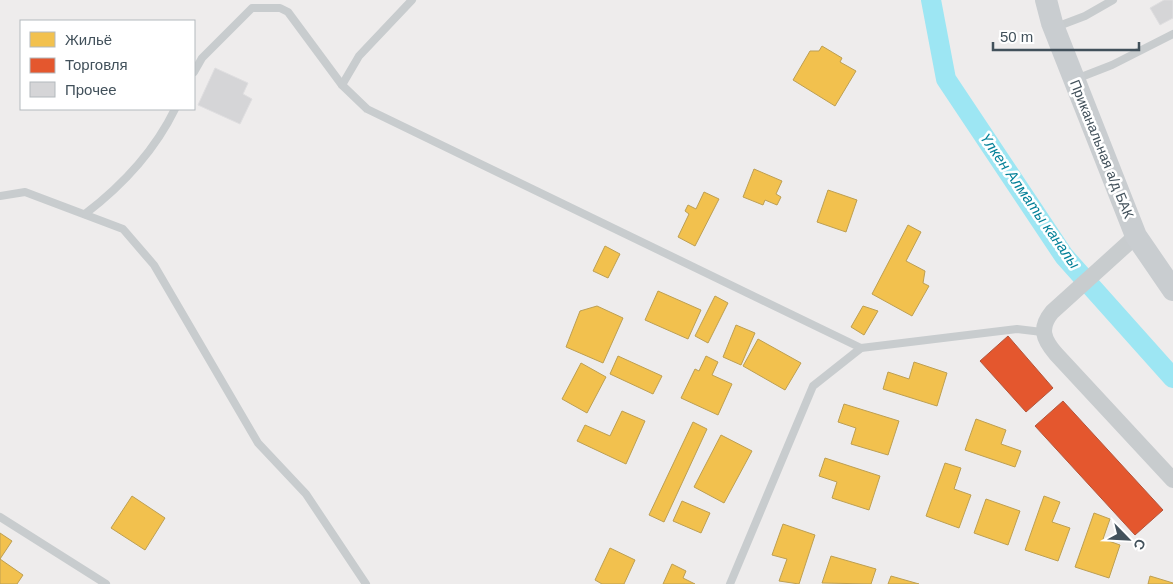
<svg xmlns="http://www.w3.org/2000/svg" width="1173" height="584" viewBox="0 0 1173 584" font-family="Arial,sans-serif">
<rect width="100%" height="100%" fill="#eeecec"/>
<!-- homes -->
<g fill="#f2c14e" stroke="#bd9f52">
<polygon points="822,46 842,58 840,62 856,71 835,106 793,80 810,51 819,51"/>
<polygon points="754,169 782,181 776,194 781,197 777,205 765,200 763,205 743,197"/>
<polygon points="828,190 857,200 846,232 817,222"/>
<polygon points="704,192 719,199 695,246 678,237 689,214 685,211 688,205 696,209"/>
<polygon points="908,225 921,232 906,261 925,271 923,283 929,286 912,316 872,294"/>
<polygon points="605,246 620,254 608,278 593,271"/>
<polygon points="658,291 701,310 688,339 645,320"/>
<polygon points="715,296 728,303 708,343 695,336"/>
<polygon points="597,306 623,318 603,363 566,347 580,311"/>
<polygon points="863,306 878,311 864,335 851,327"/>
<polygon points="736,325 755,333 741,365 723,357"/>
<polygon points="758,339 801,363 785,390 743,366"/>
<polygon points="618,356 662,376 653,394 610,374"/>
<polygon points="706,356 718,362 712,375 732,384 718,415 681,398 695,369 699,371"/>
<polygon points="914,362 947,373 937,406 883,389 888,372 909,379"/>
<polygon points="581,363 606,377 587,413 562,399"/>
<polygon points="844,404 899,421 888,455 851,444 856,428 838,422"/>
<polygon points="622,411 645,421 626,464 577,441 585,425 610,436"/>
<polygon points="976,419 1006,430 1001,444 1021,451 1015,467 965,450"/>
<polygon points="693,422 707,429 664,522 649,515"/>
<polygon points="721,435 752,451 724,503 694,487"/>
<polygon points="825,458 880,476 869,510 832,498 837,482 819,476"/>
<polygon points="945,463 961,468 954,489 971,495 959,528 926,516"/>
<polygon points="132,496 165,518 145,550 111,528"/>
<polygon points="1044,496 1060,502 1052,522 1070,528 1058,561 1025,550"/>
<polygon points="986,499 1020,511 1008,545 974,533"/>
<polygon points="682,501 710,513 701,533 673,521"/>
<polygon points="1094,513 1110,519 1103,539 1120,545 1109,578 1075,567"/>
<polygon points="783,524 815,535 799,584 779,581 787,559 772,555"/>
<polygon points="0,533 12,541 0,559 23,575 17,584 0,584"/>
<polygon points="610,548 635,560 624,584 602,584 595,580"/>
<polygon points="831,556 876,569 871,584 822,583"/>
<polygon points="672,564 686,571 683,578 695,584 663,584"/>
<polygon points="891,576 919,584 888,584"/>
<polygon points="1150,576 1173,583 1173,584 1148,584"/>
</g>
<!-- shops -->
<g fill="#e4572e" stroke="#b3553c">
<polygon points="1008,336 1053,388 1026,412 980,361"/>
<polygon points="1063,401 1163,510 1135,535 1035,426"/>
</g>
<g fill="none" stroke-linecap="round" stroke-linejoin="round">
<!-- canal -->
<polyline stroke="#9de6f3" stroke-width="20" points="931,0 946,79 1064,256 1173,378"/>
</g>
<!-- building -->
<g fill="#d5d5d7" stroke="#dfdee0">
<polygon points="1164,0 1173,0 1173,18 1160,25 1150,8"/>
<polygon points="215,68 248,83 243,94 252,99 240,124 198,105"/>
</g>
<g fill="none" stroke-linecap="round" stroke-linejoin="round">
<!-- service -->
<g stroke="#c8ccce" stroke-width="8">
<polyline points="1056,27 1085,16 1113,0"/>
<polyline points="194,72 202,58 252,8 280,8 288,12 342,85 367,109 861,348"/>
<polyline points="1076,79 1112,65 1173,34"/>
<polyline points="342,85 359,56 412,0"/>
<polyline points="0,196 25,192 123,229 154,265 258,443 306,494 366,584"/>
<path d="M 85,214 C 123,185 154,152 175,109"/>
<polyline points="0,517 106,584"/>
<polyline points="730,584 813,386 861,348 1017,329 1042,332"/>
</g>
<!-- minor -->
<path stroke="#c8ccce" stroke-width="16" d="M 1136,236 L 1052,312 C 1039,328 1043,339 1056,354 L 1173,480"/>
<!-- secondary -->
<polyline stroke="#c9cdd0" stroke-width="22" points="1046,0 1052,23 1136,236 1173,290"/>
</g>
<g text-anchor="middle" stroke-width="5" stroke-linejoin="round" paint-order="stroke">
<!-- street labels -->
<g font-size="14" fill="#42515b" stroke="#fff">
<text transform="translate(1102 149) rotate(68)" y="5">Приканальная а/д БАК</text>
</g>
<!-- water labels -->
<g font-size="15" font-style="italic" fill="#038098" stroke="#fff">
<text transform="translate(1030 201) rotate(55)" y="5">Үлкен Алматы каналы</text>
</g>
</g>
<!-- legend -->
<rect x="20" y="20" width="175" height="90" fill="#ffffff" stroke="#b3b9bd"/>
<rect x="30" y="32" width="25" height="15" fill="#f2c14e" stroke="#b3b9bd"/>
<text x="65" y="45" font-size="15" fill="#42515b">Жильё</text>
<rect x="30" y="58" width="25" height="15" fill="#e4572e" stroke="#b3b9bd"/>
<text x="65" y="70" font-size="15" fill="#42515b">Торговля</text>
<rect x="30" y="82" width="25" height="15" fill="#d5d5d7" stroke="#b3b9bd"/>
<text x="65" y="95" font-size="15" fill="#42515b">Прочее</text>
<!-- north arrow -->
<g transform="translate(1128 539) rotate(114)" stroke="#ffffff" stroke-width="4" paint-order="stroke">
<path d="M0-4L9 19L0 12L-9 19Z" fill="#42515b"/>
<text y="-8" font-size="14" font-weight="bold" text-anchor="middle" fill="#42515b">С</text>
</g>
<!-- scale -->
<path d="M993 42v8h146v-8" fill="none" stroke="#42515b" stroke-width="2.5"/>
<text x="1000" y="42" font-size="15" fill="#42515b" stroke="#ffffff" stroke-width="4" paint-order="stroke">50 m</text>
</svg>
